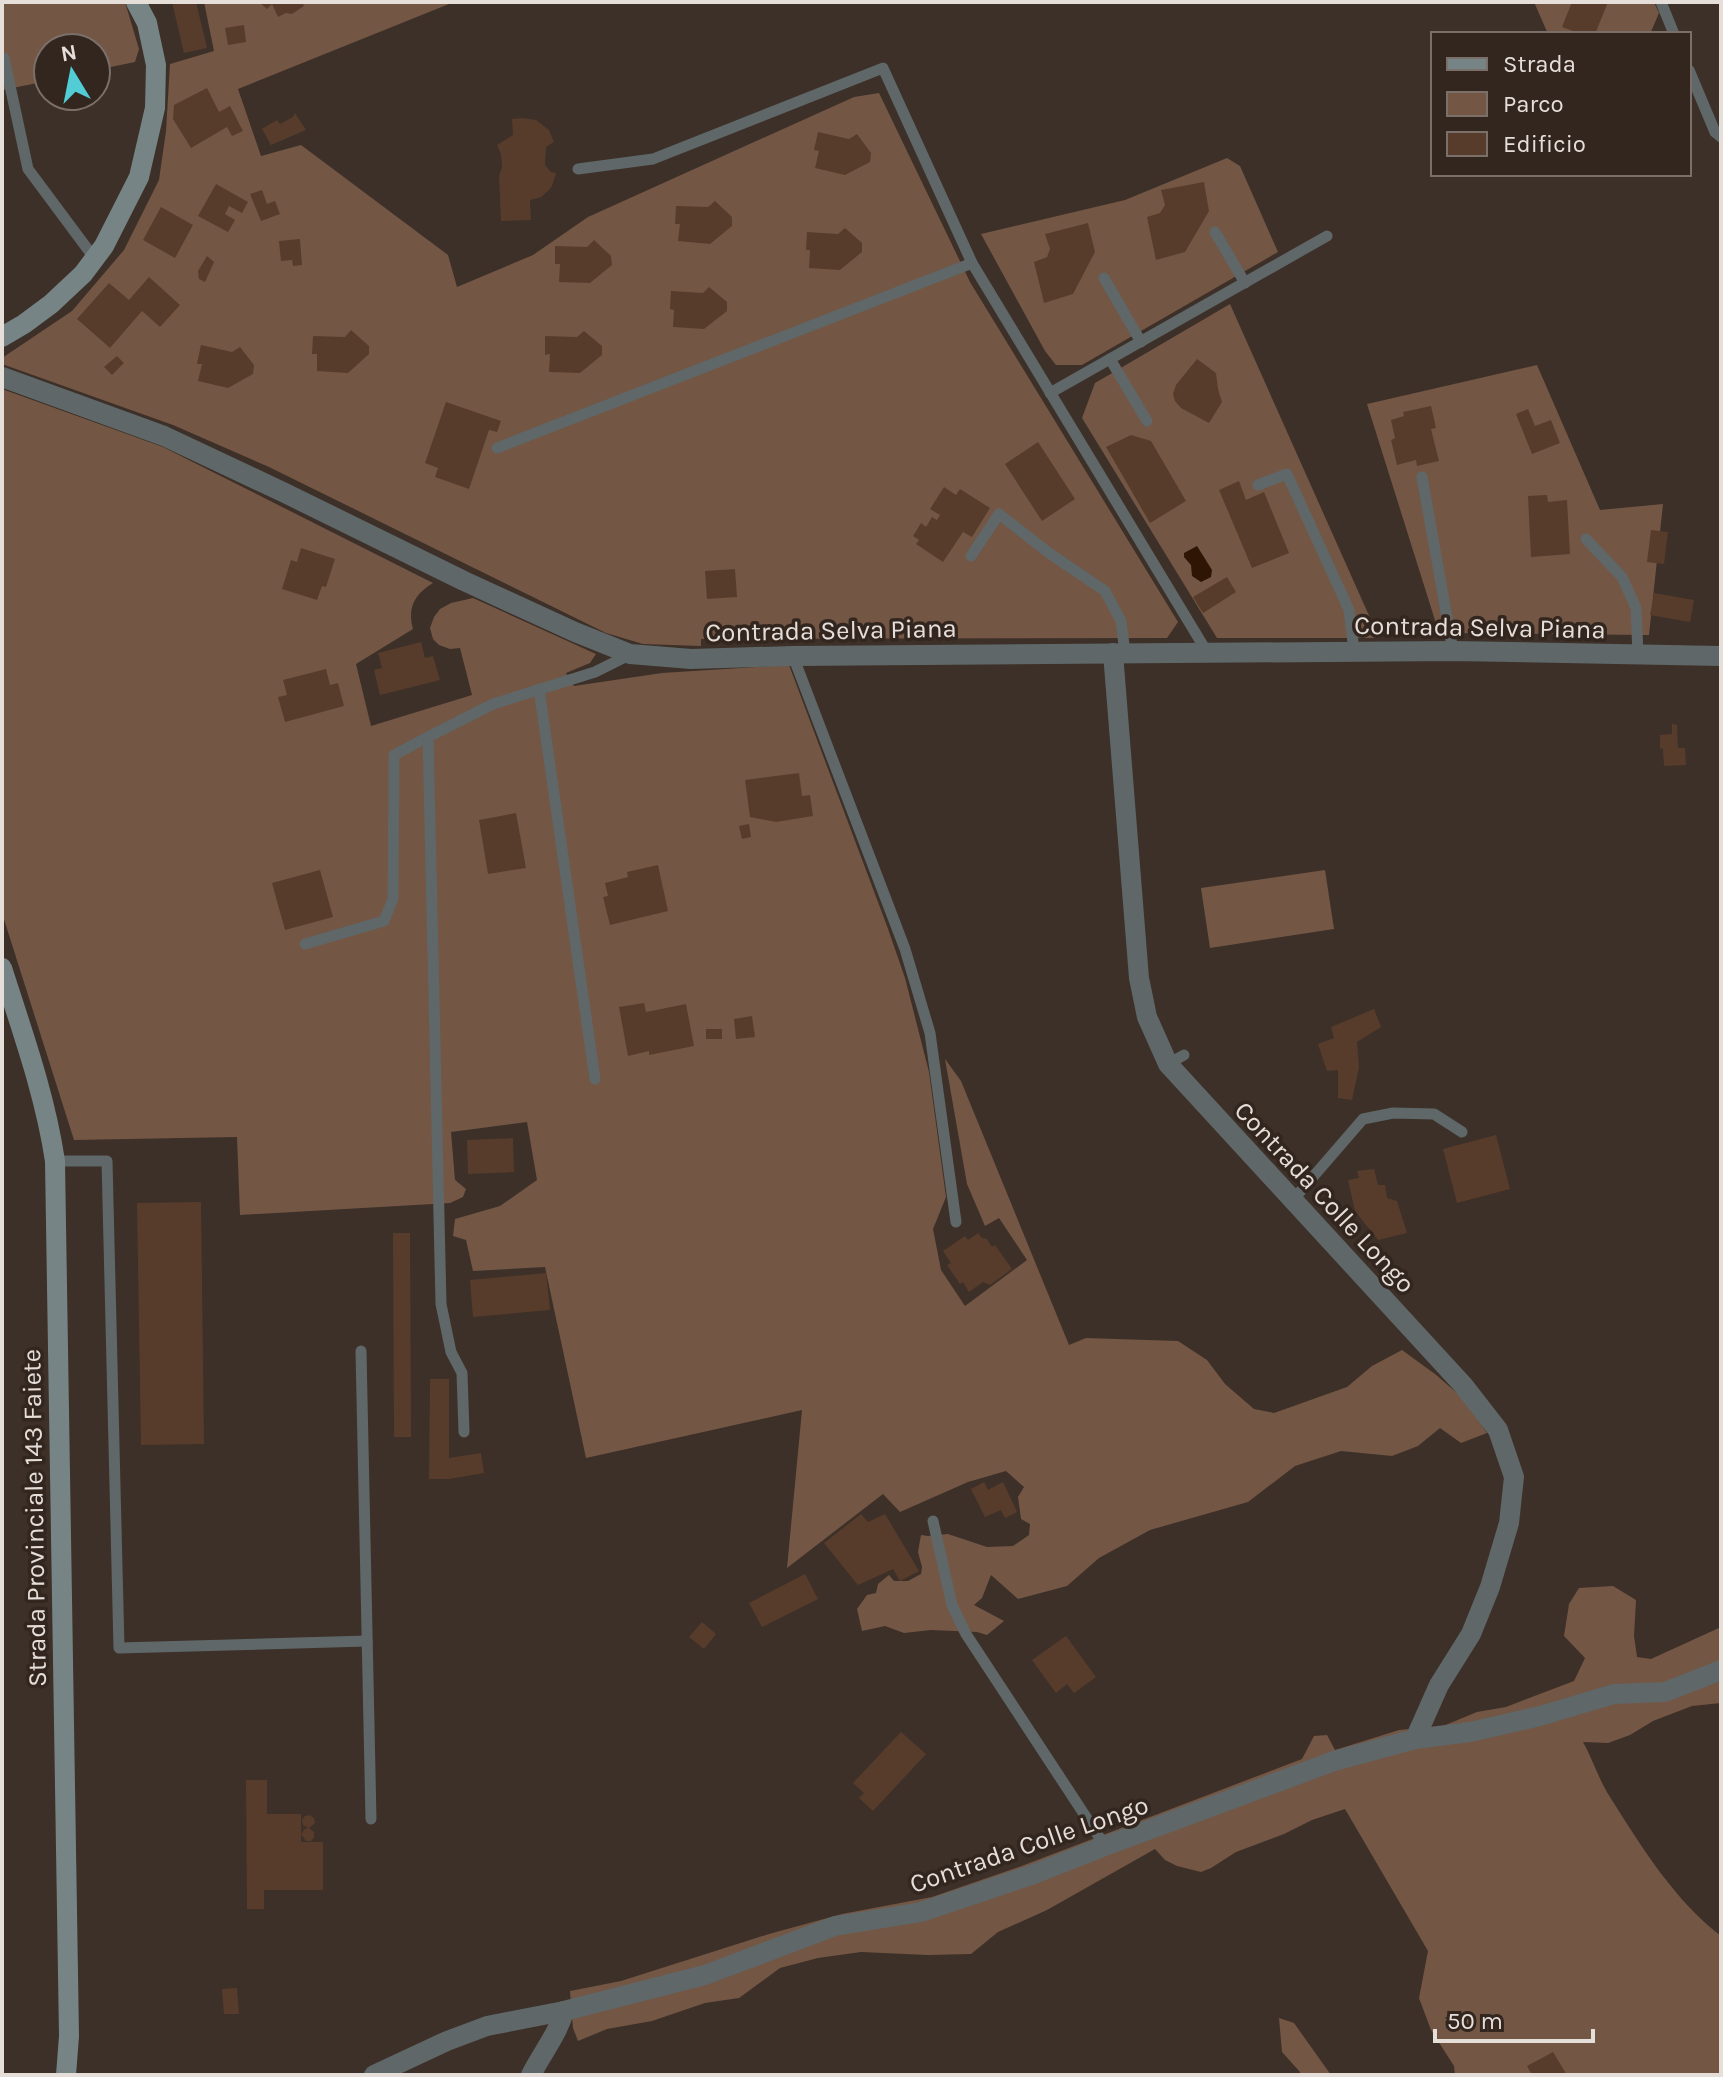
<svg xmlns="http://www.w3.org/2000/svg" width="1723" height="2077" viewBox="0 0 1723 2077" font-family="Karla,sans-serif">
<rect width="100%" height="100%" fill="#3c3028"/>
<!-- green -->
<g fill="#745644">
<polygon points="2,2 125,2 139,49 135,62 96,70 96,48 48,48 48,81 2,90"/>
<polygon points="204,2 454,2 238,89 261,156 301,145 448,255 457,287 533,255 588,217 854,97 879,93 970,282 1178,622 1167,638 701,639 701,646 643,644 606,633 269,467 173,425 2,364 2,358 72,311 124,250 159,180 166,131 170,64 214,51"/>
<polygon points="1534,2 1654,2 1659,13 1650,34 1548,34"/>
<polygon points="1227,158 1240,166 1278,252 1082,365 1056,365 1045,351 981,234 1125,200"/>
<polygon points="1230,304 1379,638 1217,638 1082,418 1095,383"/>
<polygon points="1537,365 1600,510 1663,504 1649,635 1439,633 1367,404"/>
<path d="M 2,389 L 163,447 L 433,583 C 415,594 407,607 413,629 L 356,664 L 371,726 L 472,695 L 460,648 L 450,649 L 439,645 L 433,639 L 430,628 L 434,617 L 440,609 L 451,603 L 473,598 L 596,654 L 590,663 L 566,673 L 574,686 L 662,673 L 789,665 L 887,926 L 905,978 L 929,1072 L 946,1197 L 933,1229 L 941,1270 L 965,1306 L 1027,1260 L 999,1218 L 985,1226 L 967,1184 L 945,1059 L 961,1081 L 1069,1345 L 1086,1338 L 1178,1341 L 1207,1360 L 1225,1384 L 1254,1409 L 1274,1413 L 1347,1387 L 1372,1366 L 1402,1350 L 1435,1374 L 1464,1399 L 1487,1433 L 1461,1443 L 1440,1428 L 1418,1446 L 1392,1456 L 1341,1451 L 1295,1466 L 1248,1502 L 1150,1530 L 1099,1558 L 1067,1586 L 1018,1599 L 991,1575 L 982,1598 L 974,1605 L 1004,1621 L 987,1635 L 977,1632 L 931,1630 L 904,1633 L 885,1626 L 862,1631 L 857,1609 L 867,1595 L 876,1593 L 878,1584 L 889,1575 L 894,1581 L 908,1581 L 921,1574 L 922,1567 L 918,1552 L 921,1535 L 928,1536 L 948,1534 L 987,1547 L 1013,1546 L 1029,1535 L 1030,1524 L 1021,1519 L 1018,1497 L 1024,1487 L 1006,1471 L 968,1482 L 900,1512 L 883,1494 L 787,1568 L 802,1410 L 586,1458 L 545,1267 L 473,1271 L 466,1240 L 453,1236 L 455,1219 L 500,1206 L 537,1180 L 527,1122 L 451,1132 L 455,1180 L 466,1189 L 463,1197 L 450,1203 L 240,1215 L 237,1137 L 74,1140 L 2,913 Z"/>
<polygon points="1325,870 1334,929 1210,948 1201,888"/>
<path d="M 1613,1586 L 1636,1600 L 1634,1636 L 1637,1657 L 1651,1659 L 1721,1627 L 1721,1703 L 1692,1706 L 1653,1721 L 1630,1735 L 1608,1743 L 1583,1742 C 1593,1760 1599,1780 1610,1797 C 1641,1846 1674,1900 1721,1936 L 1721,2075 L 1455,2075 L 1454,2066 L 1431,2030 L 1419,1998 L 1428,1951 L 1345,1809 L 1312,1820 L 1284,1834 L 1236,1852 L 1211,1868 L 1201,1872 L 1177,1866 L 1165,1860 L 1155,1849 L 1047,1910 L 998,1932 L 971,1954 L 928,1955 L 861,1952 L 818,1958 L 780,1968 L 739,1998 L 705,2003 L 652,2021 L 607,2029 L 578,2041 L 573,2028 L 570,1991 L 621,1981 L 769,1934 L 842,1914 L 932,1897 L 1019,1867 L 1302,1759 L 1314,1736 L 1327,1735 L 1335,1750 L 1399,1730 L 1443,1726 L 1477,1712 L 1506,1707 L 1574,1681 L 1585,1658 L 1564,1636 L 1569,1604 L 1579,1588 Z"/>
<polygon points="1279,2018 1294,2023 1331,2075 1299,2075 1300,2072 1282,2052"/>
</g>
<!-- water -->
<polygon fill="#2e1504" points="1197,546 1212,570 1211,577 1201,582 1192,576 1191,565 1184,557 1184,553"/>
<!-- building -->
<g fill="#583c2b">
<polygon points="172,2 196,2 207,48 184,53"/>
<polygon points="259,2 302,2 304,6 292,14 286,13 278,17 272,4 267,9"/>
<polygon points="1572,2 1608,2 1595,34 1581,34 1562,27"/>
<polygon points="244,25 246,42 228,45 225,28"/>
<polygon points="207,88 219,112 230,106 243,131 232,136 227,127 191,148 173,119 174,105"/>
<polygon points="295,113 306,130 271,145 262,129 277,120 280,124 293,117"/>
<polygon points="523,118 536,120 549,130 554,142 546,147 545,165 551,172 556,173 552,186 548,191 541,197 530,200 531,220 501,221 499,176 502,167 501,154 497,145 513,135 512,119"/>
<polygon points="818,132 849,139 857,134 871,153 870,162 845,175 815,168 819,151 814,150"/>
<polygon points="1204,182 1209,211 1185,252 1156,260 1147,217 1160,213 1165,205 1161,190"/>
<polygon points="216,184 248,202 242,213 229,206 225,214 235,220 228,232 198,216"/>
<polygon points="262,190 267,204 275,201 280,214 261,221 250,194"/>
<polygon points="715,201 732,217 732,226 710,244 678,241 680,224 675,224 676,206 708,207"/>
<polygon points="161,207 193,225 175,258 143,240"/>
<polygon points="1088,223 1095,252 1073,294 1044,303 1034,262 1047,257 1050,249 1045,234"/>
<polygon points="845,228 862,243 862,252 840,270 809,268 810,250 806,250 807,232 838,234"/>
<polygon points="300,239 302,265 293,266 292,260 281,261 279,241"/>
<polygon points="594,240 611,256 612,265 590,283 559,282 560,264 555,264 555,246 587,247"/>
<polygon points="207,256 214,262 205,282 199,279 198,271"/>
<polygon points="149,277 180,305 160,327 142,311 110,348 77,319 109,283 129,300"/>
<polygon points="709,287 727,302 727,311 704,329 673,327 674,310 670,309 671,291 703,293"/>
<polygon points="351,330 369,346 369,354 348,373 317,371 317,354 312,354 313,336 345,337"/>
<polygon points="584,331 602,346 602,355 580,373 549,372 550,354 545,355 545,336 577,337"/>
<polygon points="201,345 232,352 240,347 254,365 253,374 228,388 198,381 202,364 197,364"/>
<polygon points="117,356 124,363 112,375 104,367"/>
<polygon points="1197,359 1216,373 1218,389 1222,402 1209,423 1181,408 1175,401 1173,394 1176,385"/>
<polygon points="446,402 501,421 497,432 489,430 469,489 435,477 438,468 425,463"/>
<polygon points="1431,406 1436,428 1431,429 1439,461 1417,466 1416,460 1397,465 1391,440 1395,438 1391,420 1404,416 1403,412"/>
<polygon points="1528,409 1535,426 1551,420 1560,443 1532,454 1516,414"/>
<polygon points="1131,435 1151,441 1186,501 1150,523 1106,447"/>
<polygon points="1038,442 1075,499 1042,521 1005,464"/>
<polygon points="1239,481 1246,500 1264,492 1289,553 1252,568 1219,490"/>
<polygon points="944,487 956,495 960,489 990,508 972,537 963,532 943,562 916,544 919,540 913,536 921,523 926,527 932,517 937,520 940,515 930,509"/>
<polygon points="1547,495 1548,502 1567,500 1570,554 1531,557 1528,496"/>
<polygon points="1651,530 1668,532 1664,564 1647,562"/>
<polygon points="301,548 335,559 326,587 322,586 317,600 282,589 291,560 297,562"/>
<polygon points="735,569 737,597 707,599 705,571"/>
<polygon points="1227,577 1236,592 1203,613 1193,597"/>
<polygon points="1654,593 1694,600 1690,622 1650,615"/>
<polygon points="421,642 425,658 433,656 440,680 380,695 374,670 382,668 378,653"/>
<polygon points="326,669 330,685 338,683 344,706 285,722 278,697 287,695 283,680"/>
<polygon points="1672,724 1677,725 1678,748 1685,748 1686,765 1664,766 1663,749 1660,748 1660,735 1672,734"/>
<polygon points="799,773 802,796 810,795 813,816 776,822 750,817 745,780"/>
<polygon points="516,813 526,868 488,874 479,820"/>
<polygon points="749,824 751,837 742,839 739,826"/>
<polygon points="658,865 668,911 610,925 603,897 608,896 605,883 628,877 627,872"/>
<polygon points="320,870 333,917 285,930 272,883"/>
<polygon points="644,1003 646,1012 686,1004 694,1046 649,1055 649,1051 628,1056 619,1007"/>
<polygon points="1374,1009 1381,1027 1357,1042 1359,1067 1352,1100 1338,1098 1338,1070 1327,1071 1318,1044 1334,1038 1331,1027"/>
<polygon points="752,1016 755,1037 736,1039 734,1019"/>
<rect x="706" y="1029" width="16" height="10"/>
<polygon points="1496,1135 1510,1189 1457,1203 1443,1149"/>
<polygon points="513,1138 514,1172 468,1174 467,1140"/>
<polygon points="1374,1169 1378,1185 1385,1185 1387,1198 1397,1201 1407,1233 1378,1240 1355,1211 1348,1180 1359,1178 1357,1171"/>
<polygon points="201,1202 204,1444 141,1445 137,1203"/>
<polygon points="393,1233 410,1233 411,1437 394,1437"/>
<polygon points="978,1233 982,1238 987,1239 992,1247 995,1245 1012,1269 990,1285 983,1282 969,1292 963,1282 960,1284 947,1265 951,1263 943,1251 965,1236 968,1240"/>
<polygon points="546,1273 550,1310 473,1317 470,1280"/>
<polygon points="430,1379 449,1379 449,1458 481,1453 484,1473 449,1479 429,1479"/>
<polygon points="984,1482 988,1490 1003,1482 1017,1512 1005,1518 1001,1510 985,1517 971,1489"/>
<polygon points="861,1514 868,1522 885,1514 919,1571 900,1581 893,1569 858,1585 824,1543"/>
<polygon points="805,1574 818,1599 762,1627 749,1603"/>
<polygon points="702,1622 716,1634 704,1649 689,1637"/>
<polygon points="1066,1636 1096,1677 1074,1693 1067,1684 1056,1693 1032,1660"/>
<polygon points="901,1732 926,1754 873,1811 859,1798 864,1793 853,1783"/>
<polygon points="246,1780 267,1780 267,1814 301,1814 301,1842 323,1842 323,1890 264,1890 264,1909 247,1909"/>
<polygon points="310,1815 314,1818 315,1823 309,1828 314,1832 314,1837 311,1841 306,1841 301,1834 305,1829 308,1828 303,1825 302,1820 305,1816"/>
<polygon points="237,1988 239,2014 224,2014 222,1989"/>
<polygon points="1553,2052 1567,2075 1532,2075 1527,2066"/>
</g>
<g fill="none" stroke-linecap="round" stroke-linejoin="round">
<!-- service -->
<g stroke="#5f6768" stroke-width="11">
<polyline points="1661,2 1674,34"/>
<polyline points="2,58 4,58 28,169 95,259"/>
<polyline points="1689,70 1715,132 1721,137"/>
<polyline points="578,169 653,159 883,68 972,263 1207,652"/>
<polyline points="1215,232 1245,283"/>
<polyline points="1104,278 1141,342"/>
<polyline points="1110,359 1147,421"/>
<polyline points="1050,393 1327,236"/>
<polyline points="497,448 972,263"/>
<polyline points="1422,477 1453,651"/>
<polyline points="1258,485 1287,474 1349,610 1354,651"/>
<polyline points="1586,539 1622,577 1636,608 1638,655"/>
<polyline points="971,556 999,514 1049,553 1105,591 1121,621 1125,653"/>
<polyline points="793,656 905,949 930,1033 956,1222"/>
<polyline points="539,689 595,1079"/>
<polyline points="305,944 384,921 393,899 394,755 428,737"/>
<polyline points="1168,1064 1184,1055"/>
<polyline points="55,1161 107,1161 119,1648 367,1641"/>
<polyline points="1293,1200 1363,1119 1393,1113 1434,1114 1462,1132"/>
<polyline points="361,1351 371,1819"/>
<polyline points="464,1432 462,1373 451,1352 441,1304 428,737 493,704 595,672 629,655"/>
<polyline points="933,1521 952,1605 966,1634 1105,1846"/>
</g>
<!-- minor -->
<g stroke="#5f6768" stroke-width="20">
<polyline points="1113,653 1139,978 1147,1017 1168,1064 1463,1385 1498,1430 1514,1477 1509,1523 1490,1587 1471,1634 1439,1685 1415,1739"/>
<polyline points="374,2075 447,2041 487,2026 564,2011 705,1975 835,1926 921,1912 1034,1874 1105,1846 1334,1761 1415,1739 1470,1732 1540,1716 1614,1694 1665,1692 1721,1670"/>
<path d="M 531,2075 C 542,2053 558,2034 564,2011"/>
</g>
<!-- tertiary -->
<polyline stroke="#5f6768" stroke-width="20" points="2,377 164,436 285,493 464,581 575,632 630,654 691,659 793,656 1453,651 1721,656"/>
<!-- secondary -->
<g stroke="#778485" stroke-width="20">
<polyline points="2,337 24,324 51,304 83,274 104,246 139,177 155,108 156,65 147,23 136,2"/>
<path d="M 2,968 C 22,1031 45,1094 55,1161 L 69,2036 L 66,2075"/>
</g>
</g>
<g text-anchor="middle" stroke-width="7" stroke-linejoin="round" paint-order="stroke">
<!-- street labels -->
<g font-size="26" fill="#e6ded9" stroke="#32261f">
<text transform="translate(1480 627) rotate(1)" y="9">Contrada Selva Piana</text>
<text transform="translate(831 630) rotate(-1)" y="9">Contrada Selva Piana</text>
<text transform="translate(1325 1197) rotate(47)" y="9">Contrada Colle Longo</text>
<text transform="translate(34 1518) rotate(-91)" y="9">Strada Provinciale 143 Faiete</text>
<text transform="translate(1029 1844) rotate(-19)" y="9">Contrada Colle Longo</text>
</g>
</g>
<!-- border -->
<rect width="1723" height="2077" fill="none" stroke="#e6ded9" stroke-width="8"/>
<!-- legend -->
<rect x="1431" y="32" width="260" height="144" fill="#32261f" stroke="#7a7069" stroke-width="2"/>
<rect x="1447" y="58" width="40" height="12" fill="#778485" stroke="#7a7069" stroke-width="2"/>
<text x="1503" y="72" font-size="24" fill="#e6ded9">Strada</text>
<rect x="1447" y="92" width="40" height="24" fill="#745644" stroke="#7a7069" stroke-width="2"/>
<text x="1503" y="112" font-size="24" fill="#e6ded9">Parco</text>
<rect x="1447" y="132" width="40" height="24" fill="#583c2b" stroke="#7a7069" stroke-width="2"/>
<text x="1503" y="152" font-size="24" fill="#e6ded9">Edificio</text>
<!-- north arrow -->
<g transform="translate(72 72) rotate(350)"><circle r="38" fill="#32261f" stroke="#7a7069" stroke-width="2"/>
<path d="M0-6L14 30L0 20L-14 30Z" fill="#52ccd5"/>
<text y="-12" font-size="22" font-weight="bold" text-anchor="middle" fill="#e6ded9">N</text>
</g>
<!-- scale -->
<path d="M1435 2029v12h158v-12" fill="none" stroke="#e6ded9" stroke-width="4"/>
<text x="1447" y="2029" font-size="24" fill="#e6ded9" stroke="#32261f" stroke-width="6" paint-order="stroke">50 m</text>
</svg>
